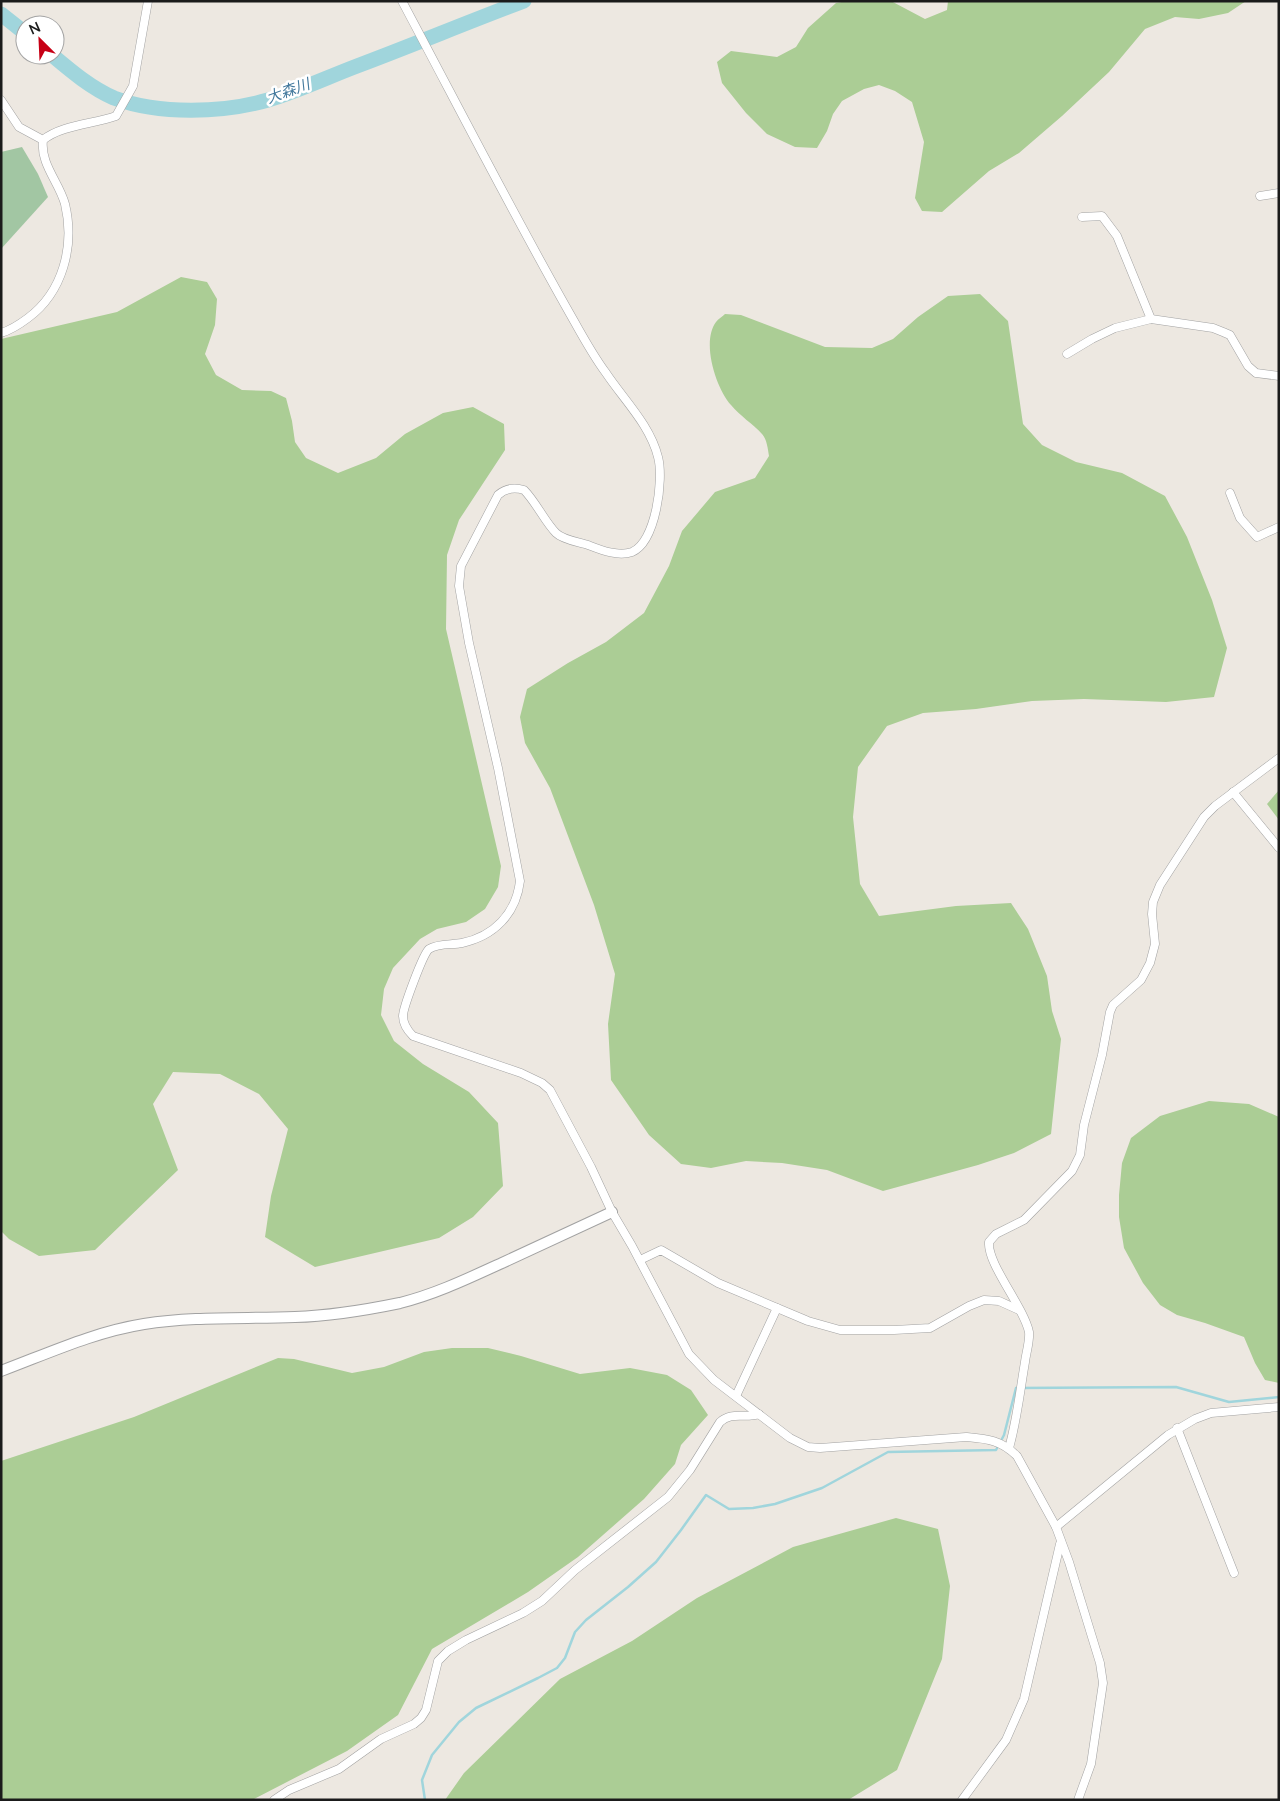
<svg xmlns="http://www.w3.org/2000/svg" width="1280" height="1801" viewBox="0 0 1280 1801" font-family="Lato,'Noto Sans JP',sans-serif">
<rect width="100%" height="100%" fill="#ede8e1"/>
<!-- forest -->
<g fill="#abcd95">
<polygon points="847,1 891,1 925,19 947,10 948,1 1246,1 1228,13 1199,19 1175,17 1145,29 1109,72 1062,116 1019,153 989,171 942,212 922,211 915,198 924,142 912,102 895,91 879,85 864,89 842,101 833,114 827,131 817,148 795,147 767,134 746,113 722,83 717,62 731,51 777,57 796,47 808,28 836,3"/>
<polygon points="181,277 207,282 217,299 215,325 205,354 216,375 242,390 271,391 286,398 292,421 295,442 306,458 338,473 376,458 405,434 443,413 473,407 504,424 505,450 459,520 447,555 446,629 501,866 498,887 485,909 466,922 437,929 420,939 393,968 384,989 381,1015 394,1041 423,1064 469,1092 498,1123 503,1186 473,1217 439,1238 315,1267 265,1237 271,1196 288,1129 259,1094 220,1074 173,1072 153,1104 178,1170 95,1250 39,1256 9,1239 1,1231 1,339 117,312"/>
<path d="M 980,294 L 1008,321 L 1023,424 L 1042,445 L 1076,462 L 1122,473 L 1165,496 L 1187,537 L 1212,600 L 1227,648 L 1214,697 L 1166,702 L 1084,699 L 1032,701 L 976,709 L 923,713 L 887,726 L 858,767 L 853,817 L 860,884 L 879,916 L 956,906 L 1011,903 L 1028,929 L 1047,976 L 1052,1011 L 1061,1039 L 1051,1134 L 1014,1153 L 978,1165 L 883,1191 L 827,1170 L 782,1163 L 746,1161 L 711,1168 L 681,1164 L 649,1135 L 611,1080 L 608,1024 L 615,974 L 594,905 L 550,788 L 525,743 L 520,717 L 527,689 L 568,663 L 606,642 L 644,613 L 669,566 L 682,531 L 715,492 L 755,478 L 769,456 C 768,450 767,439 762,434 C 753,424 740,416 731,405 C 716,388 701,342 716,322 C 718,319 723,316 725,314 L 741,315 L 825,347 L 872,348 L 893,339 L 918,317 L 948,296 Z"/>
<polygon points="1279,790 1279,820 1267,804"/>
<polygon points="1209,1101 1249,1104 1279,1117 1279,1383 1265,1380 1255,1363 1244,1337 1205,1323 1177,1315 1160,1305 1143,1283 1124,1248 1119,1217 1119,1195 1122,1163 1131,1138 1160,1116"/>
<polygon points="452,1348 488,1348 521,1356 580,1374 630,1368 667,1375 691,1390 708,1415 681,1445 675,1464 644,1499 578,1557 528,1592 432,1649 398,1715 347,1751 252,1800 1,1800 1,1461 134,1417 278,1358 294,1359 352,1373 384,1367 424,1352"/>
<polygon points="896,1518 938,1529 950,1586 942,1659 897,1770 848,1800 445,1800 464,1773 560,1679 632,1641 697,1598 793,1547"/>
</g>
<!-- cemetery -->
<polygon fill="#a2c6a3" points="22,147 38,174 48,197 1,249 1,152"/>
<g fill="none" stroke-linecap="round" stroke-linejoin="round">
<!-- stream -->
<polyline stroke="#a0d5dc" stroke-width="2.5" points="425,1800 422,1780 432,1755 459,1722 476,1708 538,1678 557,1668 565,1658 575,1632 586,1620 628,1587 656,1562 681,1530 706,1495 729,1509 753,1508 775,1504 822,1488 888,1452 996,1450 1004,1435 1016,1388 1176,1387 1229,1402 1279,1397"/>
<!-- river -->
<g stroke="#a0d5dc" stroke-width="15">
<polyline points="1,14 25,33"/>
<path d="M 52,55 C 71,71 91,88 114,98 C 159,115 223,113 268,100 C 298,91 328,77 357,66 C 413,45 468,22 524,1"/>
</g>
<!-- minor casing -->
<g stroke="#a2a2a2" stroke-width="9">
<g id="minor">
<path d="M 402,1 C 459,108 514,216 574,321 C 584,339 594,357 606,373 C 624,400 650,425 658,457 C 664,479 656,542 632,552 C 618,557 601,550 588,545 C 579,542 563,540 556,533 C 545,522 536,502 524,490 C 514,487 506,488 498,495 L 461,566 L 459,586 L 469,643 L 498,768 L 520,881 C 516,914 494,936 462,943 C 452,945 438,943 429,949 C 423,954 403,1008 403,1016 C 403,1024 408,1031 413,1036 L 521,1073 L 542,1083 L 550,1090 L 591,1167 L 612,1212 L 632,1246 L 689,1354 L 714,1380 L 790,1438 L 808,1447 L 820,1448 L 966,1437 C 988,1439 1001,1440 1017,1456 L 1056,1527 L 1069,1562 L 1100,1663 L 1103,1683 L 1091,1764 L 1078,1800"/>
<polyline points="1,100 19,127 43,140"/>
<polyline points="1260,196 1279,193"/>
<polyline points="1082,217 1102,216 1117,236 1151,319"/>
<path d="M 1,333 C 11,330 20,324 28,318 C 63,292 75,246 65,204 C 59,182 40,164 43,140 C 61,125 94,124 116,116 L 133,86 L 148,1"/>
<polyline points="1067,354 1092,339 1115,328 1151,319 1213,328 1223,332 1230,335 1248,366 1256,373 1279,376"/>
<polyline points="1230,493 1240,518 1257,537 1279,527"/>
<polyline points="1233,792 1279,848"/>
<polyline points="640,1260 661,1250 718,1283 808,1321 840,1330 894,1330 930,1328 969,1306 984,1300 999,1301 1019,1310"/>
<polyline points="736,1396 777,1308"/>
<polyline points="1177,1428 1234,1573"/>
<path d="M 1009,1448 C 1017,1420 1020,1391 1025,1362 C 1026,1353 1030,1341 1029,1332 C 1024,1307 987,1264 989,1242 L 996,1234 L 1024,1220 L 1072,1171 L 1080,1155 L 1084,1125 L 1102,1055 L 1110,1012 L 1113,1005 L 1141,980 L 1150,963 L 1155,944 L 1152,914 L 1153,902 L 1160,885 L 1204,817 L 1215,806 L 1279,758"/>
<polyline points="1056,1527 1168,1435 1195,1419 1211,1413 1279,1407"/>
<path d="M 274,1800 L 289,1790 L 339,1769 L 381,1739 L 414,1724 L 421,1718 L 426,1710 L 438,1661 L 448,1651 L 466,1640 L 523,1613 L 542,1601 L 575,1570 L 668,1497 L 690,1470 L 720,1422 C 732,1411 745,1419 759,1414"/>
<polyline points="962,1800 1006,1740 1024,1699 1060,1544"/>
</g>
</g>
<!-- tertiary casing -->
<g stroke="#a2a2a2" stroke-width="12">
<path id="tertiary" d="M 1,1371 C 49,1353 94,1332 144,1324 C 194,1316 245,1319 295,1317 C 330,1316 366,1310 400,1303 C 436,1294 469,1278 502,1263 C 538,1246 575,1229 612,1212"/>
</g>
<!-- minor -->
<use href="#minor" stroke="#fff" stroke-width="8"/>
<!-- tertiary -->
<use href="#tertiary" stroke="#fff" stroke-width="10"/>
</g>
<g text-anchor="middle" stroke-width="5" stroke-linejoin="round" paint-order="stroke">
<!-- water labels -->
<g font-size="15" font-style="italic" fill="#42789c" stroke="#fff">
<text transform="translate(288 91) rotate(-20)" y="5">大森川</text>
</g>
</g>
<!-- border -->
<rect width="1280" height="1801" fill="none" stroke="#1b1b1b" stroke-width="5"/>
<!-- north arrow -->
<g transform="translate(40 40) rotate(336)"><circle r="24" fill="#ffffff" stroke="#a4a4a4"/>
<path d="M0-4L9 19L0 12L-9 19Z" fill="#c70015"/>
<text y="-8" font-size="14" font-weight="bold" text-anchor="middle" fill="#1b1b1b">N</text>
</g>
</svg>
